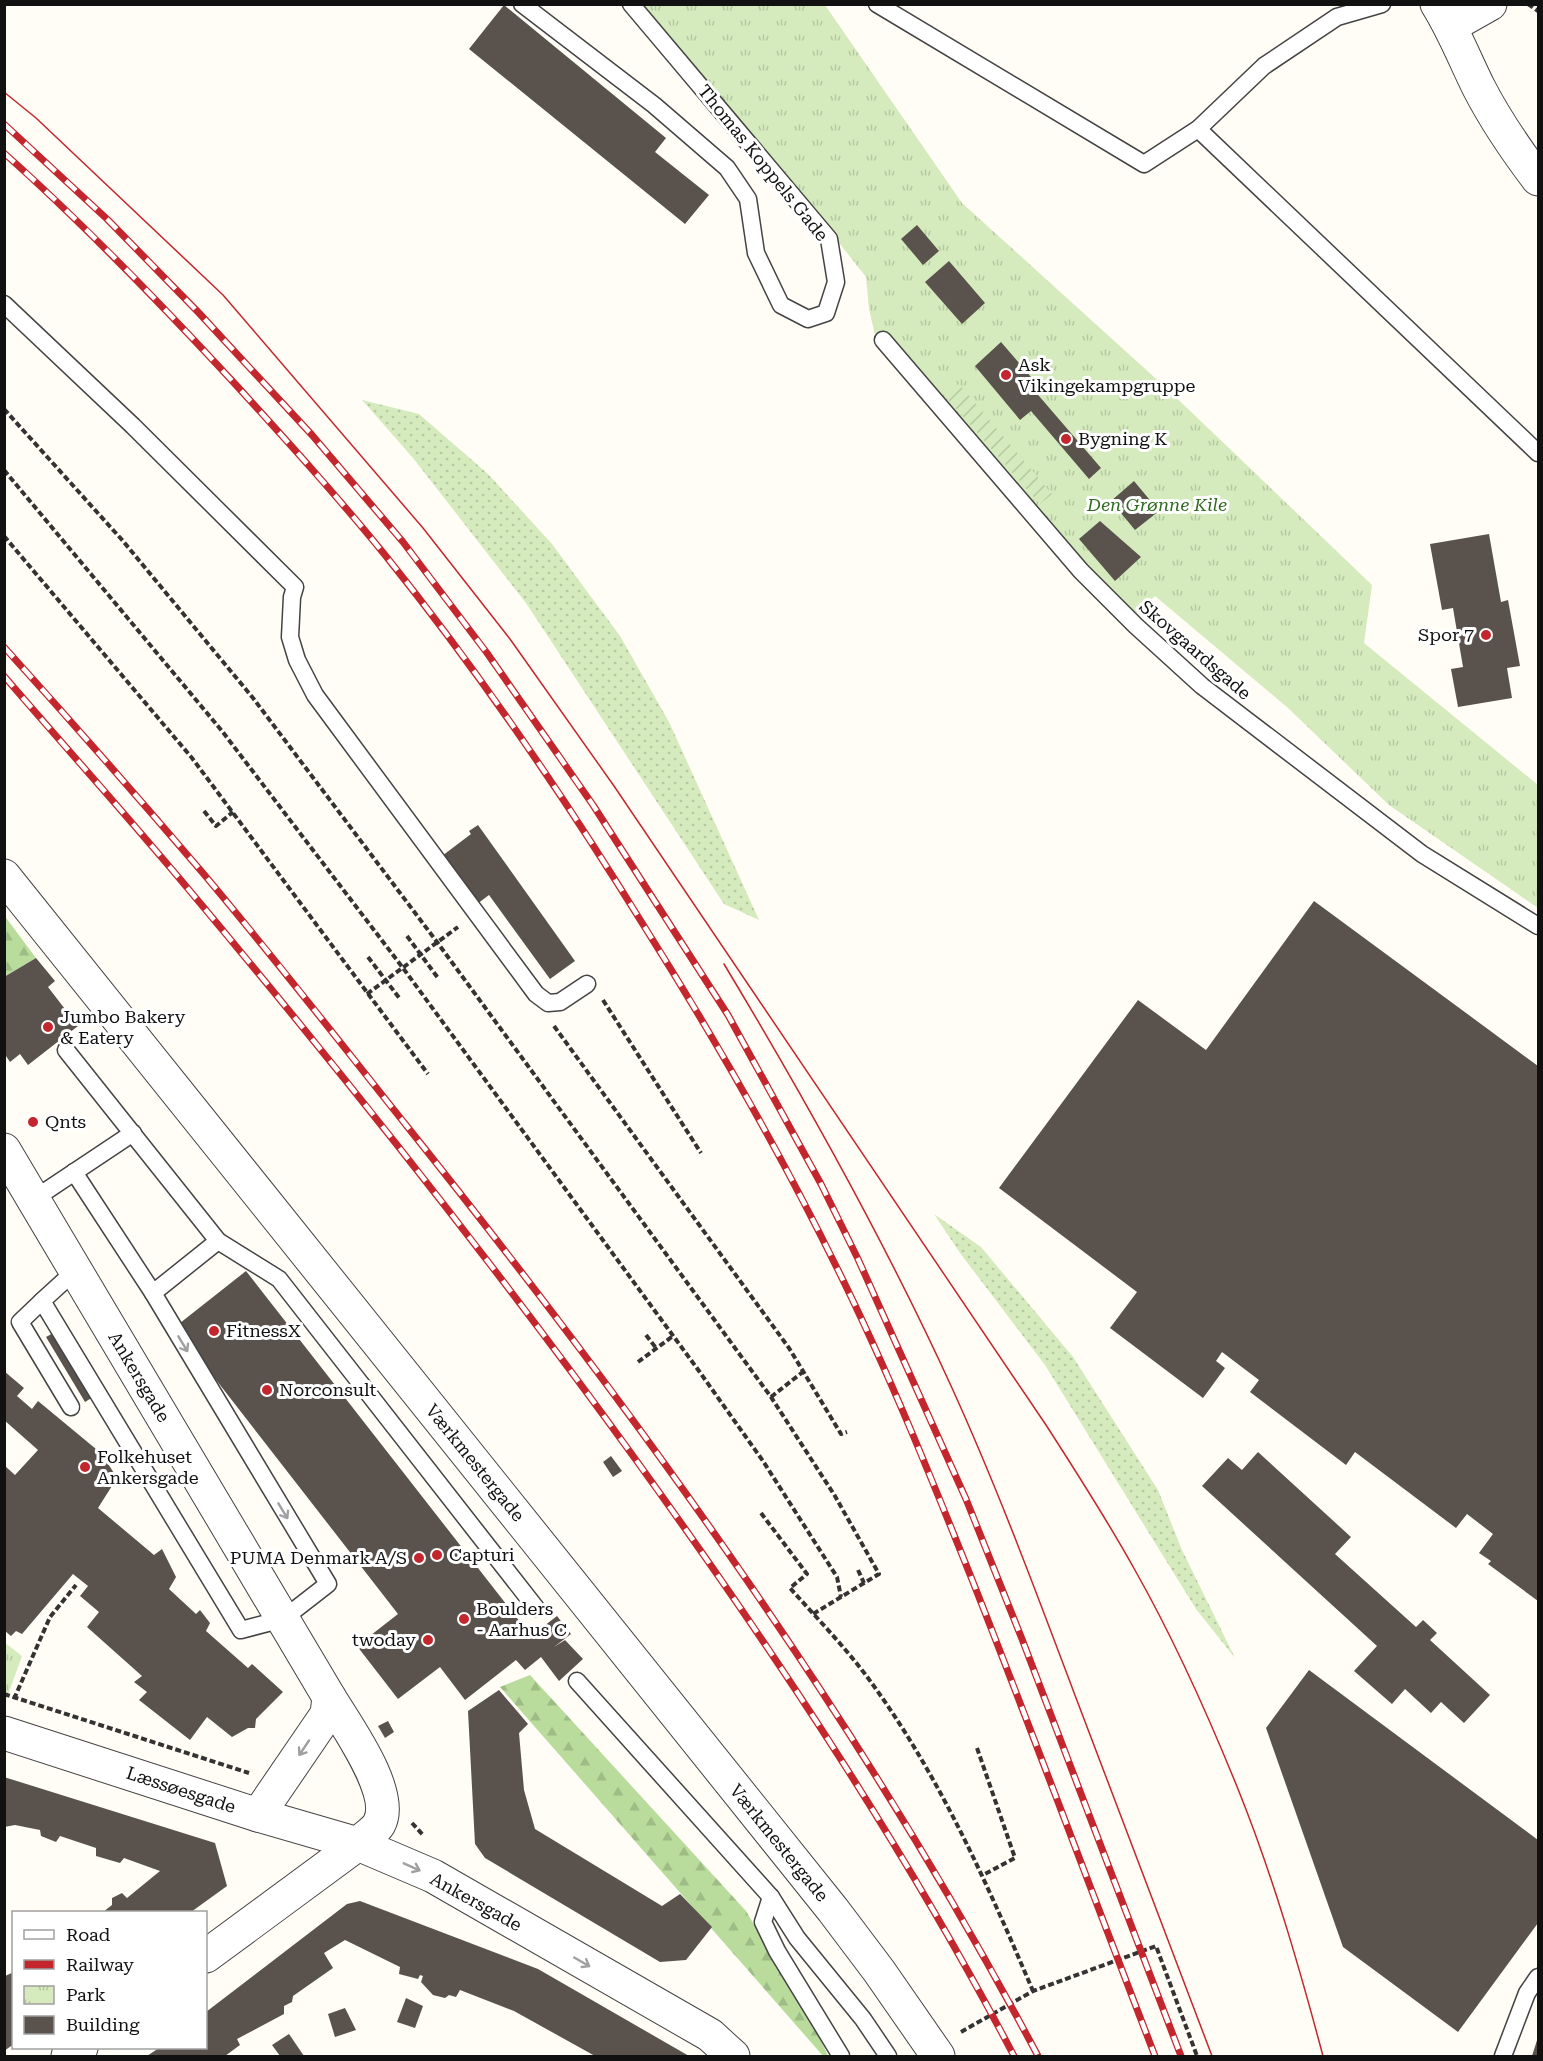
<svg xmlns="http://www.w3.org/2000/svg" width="1543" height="2061" viewBox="0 0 1543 2061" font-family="'Roboto Serif',serif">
<defs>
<pattern id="grass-dots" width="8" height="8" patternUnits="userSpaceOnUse" patternTransform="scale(1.5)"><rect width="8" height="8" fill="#d5ebbd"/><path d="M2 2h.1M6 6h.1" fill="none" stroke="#b6c8a1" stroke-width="1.8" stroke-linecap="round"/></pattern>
<pattern id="forest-firs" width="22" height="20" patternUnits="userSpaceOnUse" patternTransform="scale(1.5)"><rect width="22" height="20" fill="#b9dc9c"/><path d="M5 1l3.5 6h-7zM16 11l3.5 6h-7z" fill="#9ebc85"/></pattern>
<pattern id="park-tufts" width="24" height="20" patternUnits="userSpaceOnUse" patternTransform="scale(1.5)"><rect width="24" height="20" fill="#d5ebbd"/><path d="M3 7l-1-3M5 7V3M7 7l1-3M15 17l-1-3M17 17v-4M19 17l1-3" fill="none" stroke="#b6c8a1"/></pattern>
<pattern id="garden-furrows" width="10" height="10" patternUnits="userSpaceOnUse" patternTransform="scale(1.5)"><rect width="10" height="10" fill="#d5ebbd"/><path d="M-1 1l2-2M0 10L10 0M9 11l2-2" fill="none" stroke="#b6c8a1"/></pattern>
</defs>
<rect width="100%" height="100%" fill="#fffdf5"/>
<!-- grass -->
<g fill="url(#grass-dots)">
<polygon points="362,400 419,414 488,474 552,544 620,636 669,722 759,920 724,904 526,603 413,458"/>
<polygon points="934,1214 981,1247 1073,1357 1158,1490 1182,1550 1235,1658 1196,1609 1045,1365 960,1253"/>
</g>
<!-- forest -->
<g fill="url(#forest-firs)">
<polygon points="4,915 36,958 4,977"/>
<polygon points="530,1675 746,1911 818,2034 828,2056 823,2056 500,1687"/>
</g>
<!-- park -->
<g fill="url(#park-tufts)">
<polygon points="643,5 825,5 962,203 1164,386 1372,585 1364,643 1538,785 1538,908 1389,805 1288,708 1155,596 1134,615 877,344 869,309 866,277 781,169"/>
<polygon points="4,1642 22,1656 5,1703 4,1703"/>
</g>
<!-- garden -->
<polygon fill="url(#garden-furrows)" points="959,384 1052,494 1040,504 945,396"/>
<!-- building -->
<g fill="#5a524d">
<polygon points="504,5 666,138 655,152 709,195 685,224 469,49"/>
<polygon points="917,225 939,251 923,265 901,239"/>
<polygon points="949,261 985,303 962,324 925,282"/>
<polygon points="1001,342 1037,384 1026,394 1033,389 1101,468 1089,479 1031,411 1020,420 975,366"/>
<polygon points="1134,481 1159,511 1135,530 1111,501"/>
<polygon points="1100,521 1141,557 1115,581 1079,539"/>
<polygon points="1489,534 1501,602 1508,600 1520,666 1507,668 1512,698 1458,707 1451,669 1463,667 1453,608 1442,610 1430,544"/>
<polygon points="478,825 575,961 550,979 489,895 477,904 442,856 471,834 469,831"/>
<polygon points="1314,901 1538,1066 1538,1601 1488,1564 1491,1561 1479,1553 1493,1534 1467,1514 1456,1528 1355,1452 1346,1465 1250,1392 1259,1380 1222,1352 1216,1361 1225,1368 1203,1398 1110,1328 1137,1292 999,1188 1138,1000 1206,1050"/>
<polygon points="36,958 55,981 48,987 78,1026 28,1065 20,1054 10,1062 4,1053 4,977"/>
<polygon points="246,1271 531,1636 557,1616 571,1634 554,1647 565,1640 583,1659 559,1681 541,1657 525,1670 516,1660 465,1700 440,1667 398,1699 357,1646 398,1614 175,1327"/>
<polygon points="55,1332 93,1397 85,1402 46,1337"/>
<polygon points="4,1371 24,1388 17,1396 32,1409 38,1401 102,1454 117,1478 98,1508 154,1555 162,1549 176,1577 169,1589 196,1614 200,1610 210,1623 206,1631 248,1668 252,1664 283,1692 256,1719 255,1728 248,1728 232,1737 207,1717 190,1740 139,1700 147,1692 134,1682 142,1676 87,1627 99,1612 80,1596 88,1586 73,1574 22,1634 16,1631 11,1636 5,1631 5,1466 15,1475 38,1450 4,1420"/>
<polygon points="1258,1452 1351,1537 1335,1554 1416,1627 1423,1620 1437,1633 1430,1640 1490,1695 1464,1723 1441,1702 1431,1713 1405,1689 1392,1704 1354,1671 1377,1646 1202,1486 1228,1458 1242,1470"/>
<polygon points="611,1456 622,1471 613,1477 603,1462"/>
<polygon points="1309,1670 1538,1840 1538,1923 1458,2032 1343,1947 1266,1728"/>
<polygon points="499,1690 528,1724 519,1733 524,1790 535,1829 662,1906 680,1894 712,1927 686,1960 660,1962 485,1858 475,1844 468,1711"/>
<polygon points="388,1721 394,1732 385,1738 378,1726"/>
<polygon points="4,1777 215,1843 227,1886 191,1912 103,1912 112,1905 112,1898 122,1893 127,1898 160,1871 124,1858 120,1863 96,1856 96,1848 60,1836 56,1842 41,1836 40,1830 15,1825 4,1827"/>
<polygon points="360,1901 538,1969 689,2056 595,2056 514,2011 460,1990 456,1997 449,1995 445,1998 433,1995 421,1982 423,1976 420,1975 418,1979 399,1974 400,1967 345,1940 324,1953 333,1968 293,1996 292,2002 284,2006 284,2014 237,2039 240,2045 225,2056 147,2056 159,2048 206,2048 206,2012 347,1904"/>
<polygon points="14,1972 14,2044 4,2051 5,1976"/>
<polygon points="406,1998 423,2006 415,2028 397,2022"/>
<polygon points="345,2008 356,2030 335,2037 328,2014"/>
<polygon points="289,2034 304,2056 280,2056 272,2045"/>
<polygon points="1538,2037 1538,2056 1532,2056"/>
</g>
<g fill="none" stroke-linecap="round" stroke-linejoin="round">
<!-- lane casing -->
<g stroke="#444" stroke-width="19">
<g id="lane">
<polyline points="522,4 654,105 727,168 748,199 756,253 781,305 808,319 826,313 836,282 829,239 631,4"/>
<polyline points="877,4 1144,164 1198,129 1264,66 1337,17 1382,4"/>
<polyline points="1198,129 1538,453"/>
<polyline points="4,304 133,426 295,587 292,597 290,637 297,660 315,695 536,994 548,1003 560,1002 587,984"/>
<polyline points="883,340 1081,571 1136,626 1202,686 1422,854 1538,926"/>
<polyline points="66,1050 218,1241 153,1293 74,1172"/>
<polyline points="34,1199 133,1133"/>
<polyline points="218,1241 279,1279 536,1608"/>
<polyline points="76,1270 42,1301 241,1630 283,1619 328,1584 153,1293"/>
<polyline points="42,1301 20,1322 71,1407"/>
<polyline points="577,1681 771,1897 797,1938 863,2019 888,2056"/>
<polyline points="771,1897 763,1922 777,1951 841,2056"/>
<polyline points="1503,2056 1527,1993 1538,1977"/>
</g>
</g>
<!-- street casing -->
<g stroke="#444" stroke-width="35">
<g id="street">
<path d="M 1437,4 C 1454,31 1465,60 1479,88 C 1496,121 1516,150 1538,179"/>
<polyline points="1451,26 1490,4"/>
<polyline points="4,876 833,1910 879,1971 938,2056"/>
<path d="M 4,1150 L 329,1697 C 345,1724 396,1793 379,1824 C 375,1831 364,1838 358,1844 L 206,1956"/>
<polyline points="4,1733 258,1815 358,1844 433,1876 710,2035 733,2056"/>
<polyline points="258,1815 327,1714 329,1697"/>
<polyline points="68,2056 81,2048"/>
</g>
</g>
<!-- path -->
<g stroke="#333" stroke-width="4" stroke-dasharray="6 3" stroke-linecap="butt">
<polyline points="1528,4 1538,11"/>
<polyline points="4,409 123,541 253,698 437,942 771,1397 835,1496 879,1574 813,1614"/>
<polyline points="4,470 222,731 403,968 699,1371 763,1461 837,1577 841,1597"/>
<polyline points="4,536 192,758 428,1074"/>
<polyline points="204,811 216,826 233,812"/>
<polyline points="407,936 438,978"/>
<polyline points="368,957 400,999"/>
<polyline points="367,994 458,927"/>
<polyline points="603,1000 701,1153"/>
<polyline points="554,1026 789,1348 841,1434 847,1432"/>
<polyline points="646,1335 656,1348"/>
<polyline points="638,1362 673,1336"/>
<polyline points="771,1397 804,1371"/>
<path d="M 761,1513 L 807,1574 L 790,1588 C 815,1616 842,1644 865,1674 C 937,1770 986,1881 1033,1991"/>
<polyline points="858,1570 864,1583"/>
<polyline points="4,1694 249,1773"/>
<polyline points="14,1699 50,1617 76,1585"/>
<polyline points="977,1748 1015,1858 983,1875"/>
<polyline points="412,1823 423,1835"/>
<polyline points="961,2032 1033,1991 1156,1946 1197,2056"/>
</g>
<!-- lane -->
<use href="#lane" stroke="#fff" stroke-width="16"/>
<!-- street -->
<use href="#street" stroke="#fff" stroke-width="33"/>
<!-- tram -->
<g stroke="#c4262e" stroke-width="1.5">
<path d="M 4,92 L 36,118 L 223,295 L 423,528 L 510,639 L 614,786 L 1046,1425 C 1077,1473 1108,1521 1136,1572 C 1175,1641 1208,1715 1238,1789 C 1273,1876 1299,1966 1323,2056"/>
<path d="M 724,964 C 807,1102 885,1241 952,1388 C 997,1487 1035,1589 1073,1690 C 1120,1812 1166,1934 1212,2056"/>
</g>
<!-- rail casing -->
<g stroke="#c4262e" stroke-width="7">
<g id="rail">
<polyline points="4,124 107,219 199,313 312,435 403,542 487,653 593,805 728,1015 821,1184 858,1259 966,1499 1022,1639 1181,2056"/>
<path d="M 4,153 C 86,226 162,305 236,385 C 287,441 338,497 385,555 C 480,673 565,798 644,926 C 714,1037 780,1152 838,1270 C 888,1371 931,1477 973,1582 C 1035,1739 1094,1898 1155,2056"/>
<path d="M 4,647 C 71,721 137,796 202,872 C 272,955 339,1041 406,1125 C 641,1419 862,1724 1038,2056"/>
<path d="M 4,676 C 66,748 129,818 190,891 C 345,1076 495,1265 636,1460 C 774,1651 905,1848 1014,2056"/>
</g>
</g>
<!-- rail -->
<use href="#rail" stroke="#fff" stroke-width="4.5" stroke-dasharray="14" stroke-linecap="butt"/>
</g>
<!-- one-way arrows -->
<defs><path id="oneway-shaft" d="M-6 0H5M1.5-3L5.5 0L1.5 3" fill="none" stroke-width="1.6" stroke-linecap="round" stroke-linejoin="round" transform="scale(1.5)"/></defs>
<g stroke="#a0a0a0">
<use href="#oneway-shaft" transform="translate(183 1344) rotate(59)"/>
<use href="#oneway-shaft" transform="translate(283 1511) rotate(59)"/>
<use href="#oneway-shaft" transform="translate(304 1748) rotate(124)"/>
<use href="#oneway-shaft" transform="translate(412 1867) rotate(24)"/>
<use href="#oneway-shaft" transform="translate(582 1962) rotate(30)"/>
</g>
<!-- markers -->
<g fill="#c4262e" stroke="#fff" stroke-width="2">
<circle cx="1006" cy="375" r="6"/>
<circle cx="1066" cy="439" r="6"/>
<circle cx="1486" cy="635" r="6"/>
<circle cx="48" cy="1027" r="6"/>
<circle cx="33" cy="1122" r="6"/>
<circle cx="214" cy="1331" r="6"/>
<circle cx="267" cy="1390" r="6"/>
<circle cx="85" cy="1467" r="6"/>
<circle cx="437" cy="1555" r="6"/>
<circle cx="419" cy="1558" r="6"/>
<circle cx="464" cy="1619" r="6"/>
<circle cx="428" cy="1640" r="6"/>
</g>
<g text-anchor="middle" stroke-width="6" stroke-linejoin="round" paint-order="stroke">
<!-- street labels -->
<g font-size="18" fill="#111" stroke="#fff">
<text transform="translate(763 163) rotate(51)" y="6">Thomas Koppels Gade</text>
<text transform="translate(1195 650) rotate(41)" y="6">Skovgaardsgade</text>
<text transform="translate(139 1377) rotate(59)" y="6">Ankersgade</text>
<text transform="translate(475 1463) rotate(51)" y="6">Værkmestergade</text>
<text transform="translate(181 1790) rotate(18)" y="6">Læssøesgade</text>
<text transform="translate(779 1843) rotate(51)" y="6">Værkmestergade</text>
<text transform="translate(476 1902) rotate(29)" y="6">Ankersgade</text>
</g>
<!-- poi labels -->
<g font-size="18" fill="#111" stroke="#fff" text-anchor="start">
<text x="1018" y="371">Ask<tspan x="1018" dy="21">Vikingekampgruppe</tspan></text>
<text x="1078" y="445">Bygning K</text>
<text x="1474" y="641" text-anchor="end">Spor 7</text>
<text x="60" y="1023">Jumbo Bakery<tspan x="60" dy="21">&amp; Eatery</tspan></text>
<text x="45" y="1128">Qnts</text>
<text x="226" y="1337">FitnessX</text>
<text x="279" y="1396">Norconsult</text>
<text x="97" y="1463">Folkehuset<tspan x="97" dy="21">Ankersgade</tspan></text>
<text x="449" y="1561">Capturi</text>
<text x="407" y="1564" text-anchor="end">PUMA Denmark A/S</text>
<text x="476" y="1615">Boulders<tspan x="476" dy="21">- Aarhus C</tspan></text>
<text x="416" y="1646" text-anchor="end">twoday</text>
</g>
<!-- park labels -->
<g font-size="18" font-style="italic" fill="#2f6b1f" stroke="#fff">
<text x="1157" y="511">Den Grønne Kile</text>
</g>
</g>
<!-- border -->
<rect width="1543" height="2061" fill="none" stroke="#111111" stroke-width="12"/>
<!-- legend -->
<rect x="12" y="1911" width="195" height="138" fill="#ffffff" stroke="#a0a0a0" stroke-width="1.5"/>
<rect x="24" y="1930" width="30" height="9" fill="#ffffff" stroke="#a0a0a0" stroke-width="1.5"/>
<text x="66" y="1941" font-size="18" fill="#111111">Road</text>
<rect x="24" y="1960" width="30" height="9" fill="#c4262e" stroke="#a0a0a0" stroke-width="1.5"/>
<text x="66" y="1971" font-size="18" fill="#111111">Railway</text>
<rect x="24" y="1986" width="30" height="18" fill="url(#park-tufts)" stroke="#a0a0a0" stroke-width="1.5"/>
<text x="66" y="2001" font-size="18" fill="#111111">Park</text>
<rect x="24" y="2016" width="30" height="18" fill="#5a524d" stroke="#a0a0a0" stroke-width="1.5"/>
<text x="66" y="2031" font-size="18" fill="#111111">Building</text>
</svg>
